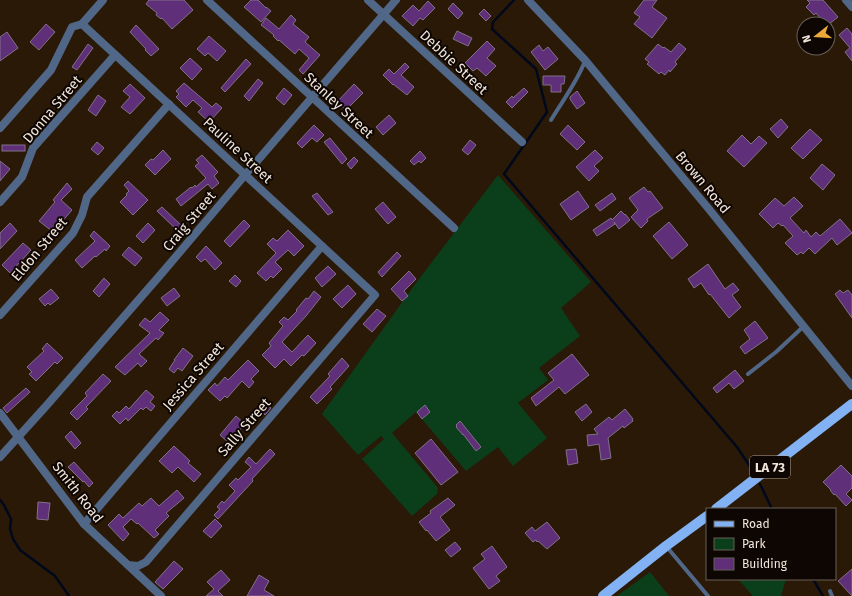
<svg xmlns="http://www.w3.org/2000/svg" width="852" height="596" viewBox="0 0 852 596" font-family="'Fira Sans',sans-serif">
<rect width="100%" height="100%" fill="#2a1907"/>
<!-- green -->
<g fill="#0b3f1c">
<polygon points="498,175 591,282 561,308 580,336 539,368 548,380 518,403 547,438 513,466 498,447 466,471 416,412 392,433 438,488 437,494 412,516 362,459 384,439 381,436 358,455 322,414 416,283"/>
<polygon points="650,572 669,596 617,596"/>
<polygon points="738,579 786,579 781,596 753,596"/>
</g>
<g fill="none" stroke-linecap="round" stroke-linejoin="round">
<!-- stream -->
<g stroke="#00081b" stroke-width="2.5">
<polyline points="514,0 493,22 492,29 536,69 547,112 504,174 737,447 753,471"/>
<polyline points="760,484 772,509"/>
<polyline points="0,500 4,505 11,519 10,529 13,539 20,550 55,576 69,596"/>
<polyline points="813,579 823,596"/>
</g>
</g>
<!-- building -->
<g fill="#602f79" stroke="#807189">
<polygon points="149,0 184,0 193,10 172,29 162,18 161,19 156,15 157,13 146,4"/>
<polygon points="251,0 258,0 266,8 266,7 271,11 261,22 244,7"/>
<polygon points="644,0 657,0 652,7 667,18 652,38 634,24 640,17 634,13"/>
<polygon points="807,0 823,0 838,17 828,25 828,24 825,24 816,13 814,15 806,7 810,3"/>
<polygon points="428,1 435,8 423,20 420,18 413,26 402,16 413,5 419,11"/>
<polygon points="453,3 463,13 458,19 448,9"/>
<polygon points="484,9 491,16 486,21 479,14"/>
<polygon points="291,15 296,20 293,24 309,37 305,42 320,55 303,74 299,70 309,58 299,49 295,54 279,40 278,41 273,36 274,35 261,25 266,18 279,29"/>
<polygon points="46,24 55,32 39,50 30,42"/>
<polygon points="136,25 159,49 151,56 145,50 146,49 130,32"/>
<polygon points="847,28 852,34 852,61 845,52 850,48 839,35"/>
<polygon points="457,31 472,38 468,46 453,39"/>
<polygon points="7,32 18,48 0,61 0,37"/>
<polygon points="209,36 226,51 217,61 208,53 205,56 197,49"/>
<polygon points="487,41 495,49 487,58 496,66 486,76 477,68 473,71 465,63"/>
<polygon points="679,43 686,49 675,62 677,64 670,72 669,70 665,75 661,72 659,74 647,64 649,62 645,59 658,44 663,48 664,47 671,52"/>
<polygon points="88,44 93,48 77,70 72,67"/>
<polygon points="539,45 543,51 548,47 558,59 545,70 531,52"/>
<polygon points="190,58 202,69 192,80 180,68"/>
<polygon points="246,59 251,64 225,92 221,88"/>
<polygon points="405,63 409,67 401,75 414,87 407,95 393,84 393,85 383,75 389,69 394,74"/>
<polygon points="543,76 565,76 564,84 561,84 561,92 551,92 551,85 543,85"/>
<polygon points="258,79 263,83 249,101 244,96"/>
<polygon points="184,83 212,107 216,103 222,108 209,122 198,112 202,108 193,100 186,107 176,97 179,94 176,91"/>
<polygon points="130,84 145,98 130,114 121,107 130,97 123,91"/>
<polygon points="354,84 363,93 346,110 337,102"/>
<polygon points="284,88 292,95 284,105 276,98"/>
<polygon points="524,88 528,92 512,108 506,102 512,96 513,98"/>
<polygon points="577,91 585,103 577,109 570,99 570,97"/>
<polygon points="98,95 106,101 96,116 88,110"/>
<polygon points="389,115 396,123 383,135 376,127"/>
<polygon points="781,119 788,127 778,138 770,129"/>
<polygon points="314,125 324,135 317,142 312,138 302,148 297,143"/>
<polygon points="568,125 585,142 577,150 560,134"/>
<polygon points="810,129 822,140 803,159 791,148"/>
<polygon points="742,135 751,144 759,136 767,143 744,167 727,151"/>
<polygon points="330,138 347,159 342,164 324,142"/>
<polygon points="470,140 476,145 468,155 462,150"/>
<polygon points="97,142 104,148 98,155 91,149"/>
<rect x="2" y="145" width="23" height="6"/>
<polygon points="163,150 171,159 155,175 145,165 151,159 153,160"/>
<polygon points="595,150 603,158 594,166 599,171 589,181 576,167"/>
<polygon points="420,151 426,158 421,163 419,161 414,165 410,161"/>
<polygon points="202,155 218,172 214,176 219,183 212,189 208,184 181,206 176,199 191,187 192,188 195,185 196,187 206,178 195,166 199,163 196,160"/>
<polygon points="354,157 358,161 351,169 347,164"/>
<polygon points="0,161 10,169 0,181"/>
<polygon points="822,164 835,175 823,190 810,178"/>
<polygon points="128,181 148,200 133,215 120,202 127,195 126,194 129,191 124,185"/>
<polygon points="67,183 72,189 61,200 72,210 53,232 39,221 55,202 53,200"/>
<polygon points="644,187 648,192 650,191 663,208 647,219 648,221 641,228 631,217 638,210 629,198"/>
<polygon points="578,191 589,207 571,220 560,204"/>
<polygon points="317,193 333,212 328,215 312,196"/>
<polygon points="612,193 616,199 600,211 595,205"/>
<polygon points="794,197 803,206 790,218 804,233 806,230 811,237 816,232 820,236 840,219 852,233 837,245 832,238 815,254 809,248 803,254 801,252 797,255 785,243 793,236 783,225 782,226 778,223 773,228 759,214 775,198 784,206"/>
<polygon points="383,202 396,217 388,224 375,209"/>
<polygon points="162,207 182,226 178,231 157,211"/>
<polygon points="621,211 625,215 625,214 630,220 619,229 614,222 615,224 597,236 593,230 611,218 612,220"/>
<polygon points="244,220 250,226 230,247 224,241"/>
<polygon points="669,222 688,245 672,259 653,236"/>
<polygon points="10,223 17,231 0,249 0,233"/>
<polygon points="148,223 155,230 143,243 136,236"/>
<polygon points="288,230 304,246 294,256 288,250 275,262 282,269 273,278 271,276 266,281 257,273 276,253 267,244 273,238 277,241"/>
<polygon points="94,231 110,246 106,251 105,249 96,257 95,256 82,268 75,260 95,241 90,236"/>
<polygon points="23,243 31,250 10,273 2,265"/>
<polygon points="206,246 222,263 215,270 205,259 201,262 196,257"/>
<polygon points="129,247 142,258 135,266 122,255"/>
<polygon points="397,252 401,256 382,277 378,272"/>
<polygon points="708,264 725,289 733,283 739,290 732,295 741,307 729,318 710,294 709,295 701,283 694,288 688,279"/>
<polygon points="328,266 336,274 322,287 315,278"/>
<polygon points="409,271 416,279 404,291 408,296 402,301 391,289"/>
<polygon points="235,275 241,281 236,287 229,281"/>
<polygon points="104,278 110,284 99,297 93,291"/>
<polygon points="348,285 356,294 342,308 333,299"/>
<polygon points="174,288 180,296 167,306 161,298"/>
<polygon points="51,289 59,298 50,305 48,303 45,306 39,299"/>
<polygon points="840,290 843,293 848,290 852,295 852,318 835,294"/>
<polygon points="314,291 321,297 306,316 282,342 292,352 308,335 316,343 304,356 302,355 291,366 284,359 275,368 262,355 271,346 269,343 283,326 279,322 284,317 288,320 297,311 296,310 306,298 308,299"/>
<polygon points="377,309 386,316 372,332 363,324"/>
<polygon points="160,312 169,320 159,330 164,333 158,340 156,338 139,354 147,361 141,367 138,363 125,375 115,367 150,333 139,325 145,318 150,322"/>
<polygon points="755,321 768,338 745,354 740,347 750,339 744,330"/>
<polygon points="47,343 63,358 57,364 55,362 36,381 29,374 32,372 27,367 44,351 42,349"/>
<polygon points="183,348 193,356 182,371 178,368 174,373 169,369 175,360 174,360"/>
<polygon points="572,354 589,375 565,394 559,387 536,406 531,398 554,380 548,373"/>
<polygon points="342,358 349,366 330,387 332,389 317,404 310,397 330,376 328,374"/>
<polygon points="248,360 259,371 251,379 254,382 249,388 242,381 227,398 225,396 220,401 208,390 215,383 217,386 225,377 228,380"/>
<polygon points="735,370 744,381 734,389 729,383 717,393 713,388"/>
<polygon points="103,374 111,381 86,407 88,409 77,420 70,413 87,396 85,393"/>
<polygon points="26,388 30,392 7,413 3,408"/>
<polygon points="146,390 154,397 150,402 155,406 151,411 146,407 143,410 141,408 128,421 126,418 120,424 112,416 117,411 119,413 126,406 129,409"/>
<polygon points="263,401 271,408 265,415 258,407"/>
<polygon points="586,404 592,412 582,421 575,412"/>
<polygon points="425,405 430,412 422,419 417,412"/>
<polygon points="625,409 633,419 632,419 633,421 624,428 623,426 608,438 611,458 601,460 599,444 588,446 587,435 598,434 594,429 609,417 612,420"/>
<polygon points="236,416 245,424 229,443 220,435"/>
<polygon points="460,421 481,447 476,451 463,434 463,435 456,427 457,426 456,425"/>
<polygon points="71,431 81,443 75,449 65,437"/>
<polygon points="431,439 458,472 441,485 415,453"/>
<polygon points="174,446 190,461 188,463 201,474 194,482 178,467 172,473 159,461"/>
<polygon points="270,449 275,454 252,479 253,481 218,519 214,515 220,509 217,507 222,501 224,503 235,491 229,485 236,478 238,480 251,467 245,462 249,457 256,464"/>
<polygon points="576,449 578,463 568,465 566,450"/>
<polygon points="74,462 93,483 89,487 84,481 83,482 68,467"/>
<polygon points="841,465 852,476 852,488 846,494 852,500 846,506 835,494 834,495 830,490 831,490 823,482"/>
<polygon points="177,490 184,498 166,513 169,516 155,530 159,534 154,538 138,523 137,524 131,519 123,527 129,534 123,541 108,525 119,514 123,518 139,503 142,506 151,498 159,506"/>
<polygon points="448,498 455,505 440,517 450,530 436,541 427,530 426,531 419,522 431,513 430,511"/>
<polygon points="38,502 50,503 48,520 37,519"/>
<polygon points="215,519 222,526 211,538 203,531"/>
<polygon points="547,522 560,538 547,549 538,541 537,542 536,540 533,542 525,533 532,527 535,531"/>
<polygon points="455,542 461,549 451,557 445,550"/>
<polygon points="492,546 507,567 496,576 500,581 489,589 473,568 485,559 481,554"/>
<polygon points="174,561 183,569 163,589 155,582"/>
<polygon points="852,569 852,596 838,581"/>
<polygon points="221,570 230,580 218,591 223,596 206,596 214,589 207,582"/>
<polygon points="259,575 269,581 264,590 274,596 247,596"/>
</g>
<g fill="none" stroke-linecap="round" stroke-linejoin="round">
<!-- lane -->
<g stroke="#506787" stroke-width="4">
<path d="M 551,120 C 563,100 577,82 585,61"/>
<polyline points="748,374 776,352 804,326"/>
<polyline points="666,546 708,596"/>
<polyline points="830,591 832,596"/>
</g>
<!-- street -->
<g stroke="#506787" stroke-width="8">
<polyline points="207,0 454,228"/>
<polyline points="368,0 522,142"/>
<polyline points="528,0 585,60 708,208 852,386"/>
<polyline points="846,0 852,7"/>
<polyline points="82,24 375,295 146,562 138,566 128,565"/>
<polyline points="0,128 51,70 72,27 82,24 103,0"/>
<polyline points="0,202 22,177 33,148 115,55"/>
<polyline points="0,315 73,233 82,215 87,197 169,104"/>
<polyline points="0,413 84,524 161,596"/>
<polyline points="0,457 47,405 162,273 245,175 396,0"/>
<polyline points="84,524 322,246"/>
</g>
<!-- primary -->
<g stroke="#82b2f3" stroke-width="10">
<polyline points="716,509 852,404"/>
<polyline points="603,596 666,546 707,516"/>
</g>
</g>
<g text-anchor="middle" stroke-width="4" stroke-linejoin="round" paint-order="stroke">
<!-- shield labels -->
<rect fill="#0d0602" stroke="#ada39a" stroke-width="1" x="750" y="456" width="40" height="22" rx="3"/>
<g font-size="13" font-weight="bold" fill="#f2e6db">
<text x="770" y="472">LA 73</text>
</g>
<!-- street labels -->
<g font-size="14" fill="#f2e6db" stroke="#0d0602">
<text transform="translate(454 62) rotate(43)" y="5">Debbie Street</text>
<text transform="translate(339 105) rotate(43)" y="5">Stanley Street</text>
<text transform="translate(52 109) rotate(-50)" y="5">Donna Street</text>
<text transform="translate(238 150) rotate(43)" y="5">Pauline Street</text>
<text transform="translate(703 182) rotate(50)" y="5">Brown Road</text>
<text transform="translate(189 221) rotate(-50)" y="5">Craig Street</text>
<text transform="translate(39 249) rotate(-50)" y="5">Eldon Street</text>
<text transform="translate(193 376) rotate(-49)" y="5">Jessica Street</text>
<text transform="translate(244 427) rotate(-49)" y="5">Sally Street</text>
<text transform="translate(78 492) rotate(52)" y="5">Smith Road</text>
</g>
</g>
<!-- legend -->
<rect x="706" y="508" width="130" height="72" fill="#0d0602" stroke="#696059"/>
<rect x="714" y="521" width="20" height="6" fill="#82b2f3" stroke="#696059"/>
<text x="742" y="528" font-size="12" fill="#f2e6db">Road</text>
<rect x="714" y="538" width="20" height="12" fill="#0b3f1c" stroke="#696059"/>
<text x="742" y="548" font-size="12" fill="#f2e6db">Park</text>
<rect x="714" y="558" width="20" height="12" fill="#602f79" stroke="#696059"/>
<text x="742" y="568" font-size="12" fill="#f2e6db">Building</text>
<!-- north arrow -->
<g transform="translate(816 36) rotate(253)"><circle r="19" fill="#0d0602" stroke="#696059"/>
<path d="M0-3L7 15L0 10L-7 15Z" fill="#eba939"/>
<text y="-6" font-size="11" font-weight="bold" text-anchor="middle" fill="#f2e6db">N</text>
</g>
</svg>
